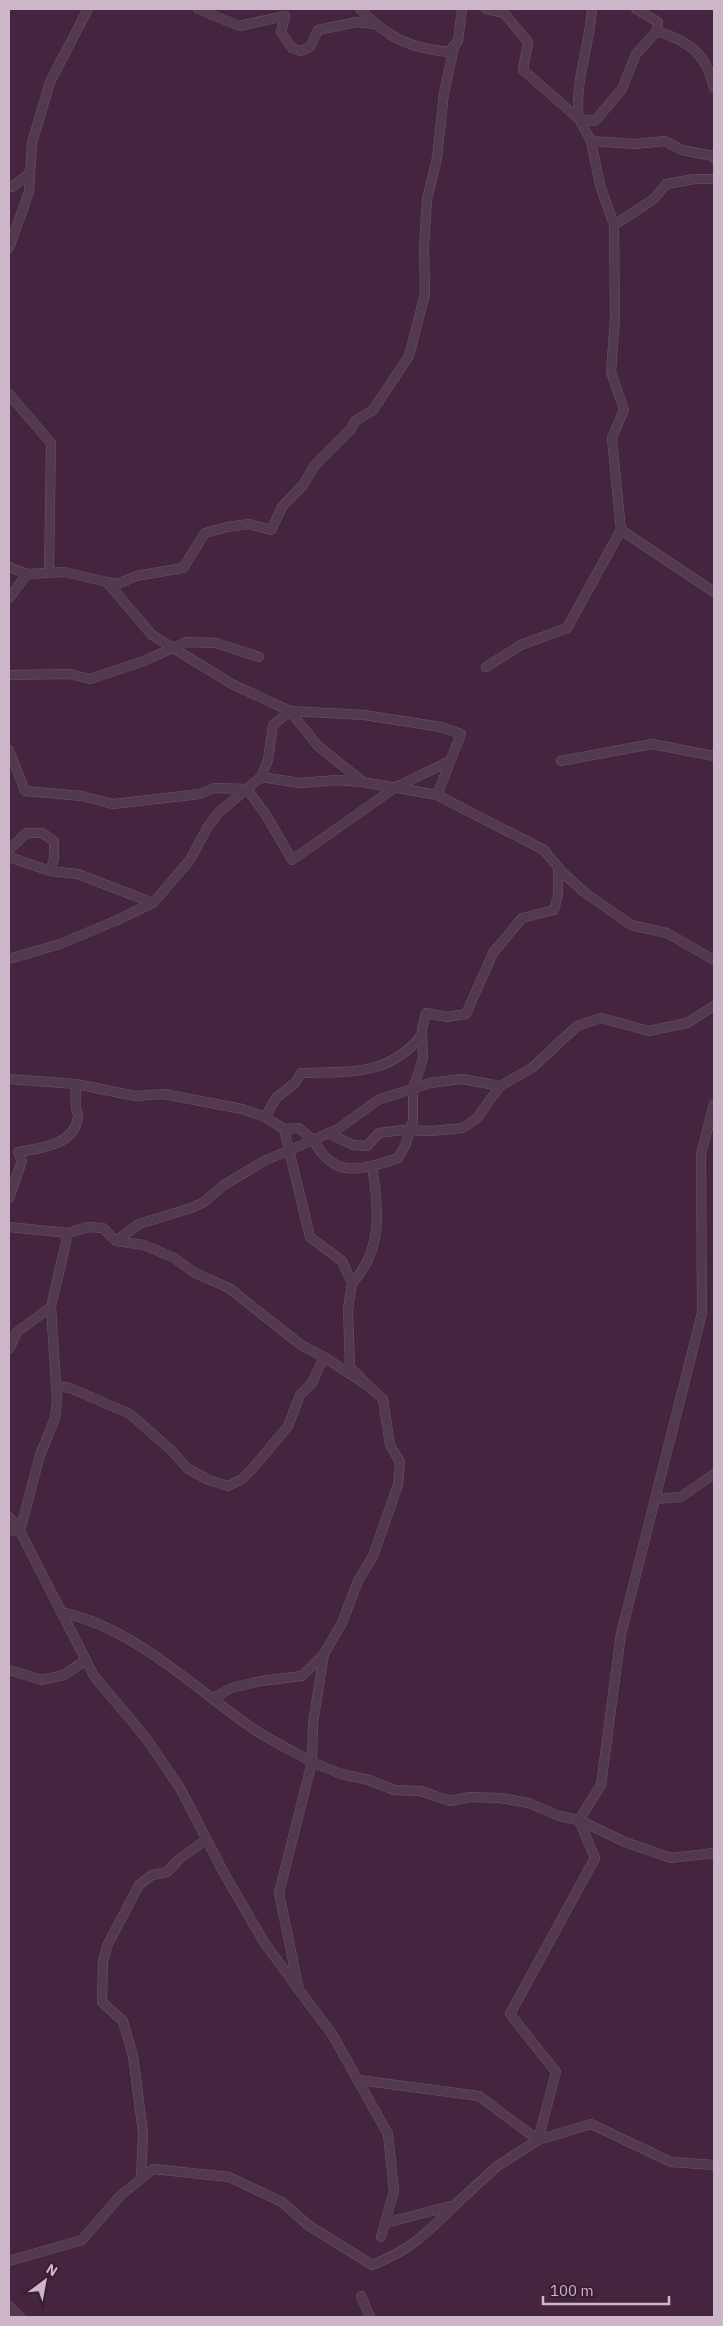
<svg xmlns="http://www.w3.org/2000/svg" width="723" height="2326" viewBox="0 0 723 2326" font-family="'IBM Plex Sans',sans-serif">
<rect width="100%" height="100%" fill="#44243e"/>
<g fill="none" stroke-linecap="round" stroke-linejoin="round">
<!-- minor casing -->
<g stroke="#6e5468" stroke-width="10">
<g id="minor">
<polyline points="198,9 239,26 285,16 281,32 292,48 301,51 310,47 318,30 357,22 374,24"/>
<path d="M 360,9 C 388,38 409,48 449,52 L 458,41 L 462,9"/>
<polyline points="486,9 504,13 528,42 523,70 579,119 591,141 600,185 614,225 615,318 611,372 624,410 612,438 621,530 567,628 521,645 486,667"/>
<path d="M 592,9 C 590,45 574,82 579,119 L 595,121 L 622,89 L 636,54 L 657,31 L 658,22 L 636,9"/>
<path d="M 657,31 C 690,42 706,53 714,88"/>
<polyline points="591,141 635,144 665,141 682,150 713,156 714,158"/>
<polyline points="9,187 12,187 30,173"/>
<polyline points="614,225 654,199 666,184 694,179 714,179"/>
<polyline points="9,248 29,192 32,143 50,82 88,9"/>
<polyline points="9,394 51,443 49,573"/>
<polyline points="621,530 714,592"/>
<polyline points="9,567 27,574 64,572 107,582 152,635 232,684 290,711 364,715 441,727 461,734 437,795 544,850 562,872 584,892 631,925 667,933 714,960"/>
<polyline points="107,582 118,584 136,576 183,568 205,533 227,527 249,524 271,530 282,507 303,485 315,465 351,429 355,421 373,410 409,356 425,294 424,247 427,199 437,158 444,93 454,47"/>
<polyline points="9,598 27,574"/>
<polyline points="9,675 70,674 90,679 144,661 186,642 216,643 259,657"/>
<polyline points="9,750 25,791 82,796 113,804 200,794 214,788 247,789 266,815 292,860 396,787 450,761"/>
<polyline points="561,761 652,744 714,756"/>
<polyline points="261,777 300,783 337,780 362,782"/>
<polyline points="9,850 26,833 42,833 54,841 54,859 50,871"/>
<polyline points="9,857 50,871 78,874 153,903"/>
<polyline points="9,959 60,944 115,921 153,903 190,860 207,828 218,813 261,777 268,760 273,725 290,711 318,746 363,782 437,795"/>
<polyline points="9,1079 76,1084 135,1096 164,1094 242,1109 265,1117 284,1129 299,1128 313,1140 338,1129 378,1100 430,1083 462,1079 500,1086 532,1068 577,1026 601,1018 649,1031 687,1023 714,1006"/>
<path d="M 265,1117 L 276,1098 L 295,1083 L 301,1073 C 351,1071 388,1077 422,1035"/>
<polyline points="328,1133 353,1145 367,1146 379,1133 403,1130 431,1131 463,1128 477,1118 500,1086"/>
<path d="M 9,1198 L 22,1161 L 18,1152 C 40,1148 73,1146 78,1118 C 79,1115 76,1111 76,1107 C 75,1100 76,1091 76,1084"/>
<polyline points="9,1227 68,1233 51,1307 57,1400 55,1418 40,1455 20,1531 94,1676 146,1738 180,1788 225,1875 264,1942 299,1990"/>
<polyline points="68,1233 88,1227 103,1228 116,1241 144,1245 174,1258 195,1273 229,1288 301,1345 324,1357 367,1385 350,1367 348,1309 352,1283 342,1261 310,1237 284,1129"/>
<path d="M 116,1241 L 139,1224 L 191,1208 L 204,1202 L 224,1185 L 264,1161 L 313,1140 C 335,1180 361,1170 398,1158 L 405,1146 L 413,1121 L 413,1089 L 423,1059 L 422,1029 L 426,1013 L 447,1017 L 466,1014 L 493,953 L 522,918 L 554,910 L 558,895 L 558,867"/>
<path d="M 352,1283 C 383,1251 379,1208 372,1167"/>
<polyline points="9,1349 17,1332 51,1307"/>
<polyline points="56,1386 70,1388 130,1414 171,1450 188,1469 209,1480 228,1486 242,1479 253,1468 288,1426 300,1395 312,1383 324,1357"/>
<polyline points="656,1499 681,1497 714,1474"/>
<polyline points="9,1517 20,1531 9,1530"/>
<path d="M 61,1612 C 137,1629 192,1687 255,1730 C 273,1742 293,1751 312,1762 L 279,1893 L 299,1990 L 332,2034 L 388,2134 L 394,2191 L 381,2237"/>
<polyline points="324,1654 342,1623 358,1581 373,1556 398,1485 400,1462 390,1445 383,1399 367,1385"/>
<polyline points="9,1670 42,1680 64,1675 86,1660"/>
<polyline points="214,1698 231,1688 261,1681 302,1676 324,1654 313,1723 312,1762 341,1774 369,1780 394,1790 421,1791 450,1801 470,1797 500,1798 529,1803 559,1816 579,1820 625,1842 671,1858 714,1853"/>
<polyline points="359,2080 479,2096 538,2140 591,2124 671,2162 714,2165"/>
<polyline points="141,2179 143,2133 133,2056 123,2021 102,2002 103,1962 107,1946 139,1885 152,1875 167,1872 179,1859 206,1840"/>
<polyline points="385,2223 455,2205 496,2167 538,2140 556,2072 510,2014 595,1858 579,1820 601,1785 621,1634 702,1313 701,1154 714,1104"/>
<path d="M 9,2261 L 82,2240 L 120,2196 L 153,2169 L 229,2177 L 282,2202 L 308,2225 L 372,2265 C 410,2250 425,2235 454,2206"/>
<polyline points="361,2296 370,2317"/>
<polyline points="9,2306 20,2317"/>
</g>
</g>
<!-- minor -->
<use href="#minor" stroke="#53394e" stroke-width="9"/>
</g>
<!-- border -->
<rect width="723" height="2326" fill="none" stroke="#cdb6c8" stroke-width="20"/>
<!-- north arrow -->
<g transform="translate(45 2281) rotate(32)" stroke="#391d33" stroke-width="4" paint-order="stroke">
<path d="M0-4L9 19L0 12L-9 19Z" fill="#cdb6c8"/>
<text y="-8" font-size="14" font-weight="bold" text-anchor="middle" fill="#cdb6c8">N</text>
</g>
<!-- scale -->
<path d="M543 2296v8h126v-8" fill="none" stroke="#cdb6c8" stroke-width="2.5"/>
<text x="550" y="2296" font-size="15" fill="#cdb6c8" stroke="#391d33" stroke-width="4" paint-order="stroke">100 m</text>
</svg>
